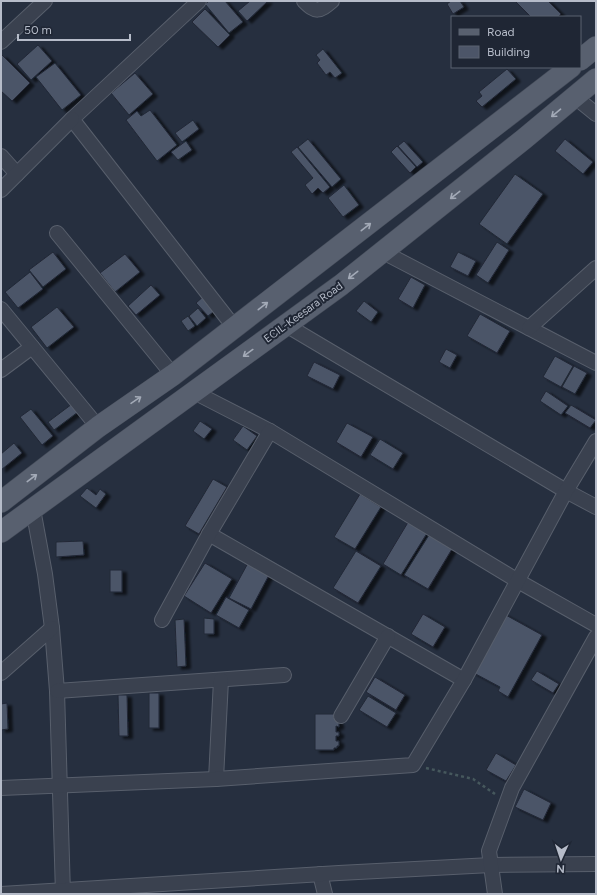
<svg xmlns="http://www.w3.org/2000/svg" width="597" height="895" viewBox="0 0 597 895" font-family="Figtree,sans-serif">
<defs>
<filter id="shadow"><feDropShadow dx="4.5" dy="2.5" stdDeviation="1" flood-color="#0009"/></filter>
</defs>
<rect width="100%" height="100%" fill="#262f3f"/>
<!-- building -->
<g fill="#4c5568" stroke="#212836" filter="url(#shadow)">
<polygon points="209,1 225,1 243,22 229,33 205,4"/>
<polygon points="250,1 268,1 247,21 238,11"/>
<polygon points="451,1 460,1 464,7 453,14 447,4"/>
<polygon points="515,1 548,1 561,14 558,17 531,17"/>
<polygon points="205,9 230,35 218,47 192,22"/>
<polygon points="38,45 52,61 31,80 17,64"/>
<polygon points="323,49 342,73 335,78 330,72 326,75 317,63 320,60 316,55"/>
<polygon points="2,55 30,83 12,101 1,91 1,56"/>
<polygon points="55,63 81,95 62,110 36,77"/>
<polygon points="507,69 516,79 482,107 476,101 482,96 479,92"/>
<polygon points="135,73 153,94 129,115 111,93"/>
<polygon points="150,110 177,145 157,161 126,120 137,111 141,116"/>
<polygon points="193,120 199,129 182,142 175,133"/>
<polygon points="308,139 341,179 332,187 298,147"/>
<polygon points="565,139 593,162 583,174 555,151"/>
<polygon points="186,141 192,150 178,160 171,152"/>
<polygon points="404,141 423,162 417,167 398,146"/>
<polygon points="397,146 416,167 410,173 391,152"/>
<polygon points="297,147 330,187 323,193 318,188 312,194 305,185 313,178 291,152"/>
<polygon points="515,174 543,194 507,244 479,224"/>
<polygon points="344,185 359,205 343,217 328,198"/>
<polygon points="497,242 509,250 488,283 476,275"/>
<polygon points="53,252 66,269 43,287 29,270"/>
<polygon points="458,252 476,261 468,276 450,267"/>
<polygon points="125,254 140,272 115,292 100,273"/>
<polygon points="30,272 43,289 18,308 5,292"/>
<polygon points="411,277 425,285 413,308 398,299"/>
<polygon points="151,285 160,295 136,315 128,306"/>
<polygon points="205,295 217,309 208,316 196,303"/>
<polygon points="364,301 378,312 371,322 356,311"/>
<polygon points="57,307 74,327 47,348 31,327"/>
<polygon points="198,308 206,318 197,326 189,316"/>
<polygon points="480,314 510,331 497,353 467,336"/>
<polygon points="188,316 195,326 188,331 181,321"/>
<polygon points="446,349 457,355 450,368 439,362"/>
<polygon points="555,356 573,366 561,387 543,377"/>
<polygon points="314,362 340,375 333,389 307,376"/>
<polygon points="574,366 587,373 575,394 562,387"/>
<polygon points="546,391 568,406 561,415 540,401"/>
<polygon points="72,404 78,412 54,430 48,422"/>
<polygon points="571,405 596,420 590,428 565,413"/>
<polygon points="31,409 53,436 42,445 20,417"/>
<polygon points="200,421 212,429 204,439 193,431"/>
<polygon points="347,423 373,437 361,457 336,442"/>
<polygon points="243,426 257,436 247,450 233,440"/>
<polygon points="380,439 403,453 393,469 370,455"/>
<polygon points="14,443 22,453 1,470 1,454"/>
<polygon points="213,479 227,487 199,534 185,526"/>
<polygon points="87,488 96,495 100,489 106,494 96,508 80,496"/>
<polygon points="360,494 381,507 355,549 334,537"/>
<polygon points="410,519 429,530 401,575 383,564"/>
<polygon points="429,535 452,549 428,589 404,575"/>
<polygon points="83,541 84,555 56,557 56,542"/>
<polygon points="356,551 381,566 358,603 333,588"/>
<polygon points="205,563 232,579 211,613 184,596"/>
<polygon points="248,563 269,575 251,609 229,598"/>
<rect x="110" y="570" width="12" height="22"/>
<polygon points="226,597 249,610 239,628 216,615"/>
<polygon points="423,614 445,627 433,647 411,634"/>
<polygon points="504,614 542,635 508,697 498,691 500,687 472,672"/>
<polygon points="204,618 214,619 214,634 204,634"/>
<polygon points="184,619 186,666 177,667 175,620"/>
<polygon points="537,671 559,684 553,693 531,680"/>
<polygon points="375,677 405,695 396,710 366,692"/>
<rect x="149" y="693" width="10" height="35"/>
<polygon points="118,695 127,695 128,736 119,736"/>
<polygon points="368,696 396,713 387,727 359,710"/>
<polygon points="7,703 8,729 1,730 1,704"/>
<polygon points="315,714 334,714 334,718 337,718 337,722 339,722 339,727 336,726 336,732 339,732 339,736 336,736 336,741 339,741 339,746 337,746 337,748 334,748 334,750 315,750"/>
<polygon points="496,753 516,765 506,781 486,770"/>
<polygon points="524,789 551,803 543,820 515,807"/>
</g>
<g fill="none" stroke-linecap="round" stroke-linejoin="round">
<!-- street casing -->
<g stroke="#585f6c" stroke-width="16">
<g id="street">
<polyline points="199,1 72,119 234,327"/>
<path d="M 304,1 C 316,13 319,12 332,1"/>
<polyline points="1,42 45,1"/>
<polyline points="575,97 596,114"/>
<polyline points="1,156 17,174"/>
<polyline points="1,190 72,119"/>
<polyline points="57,233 173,375"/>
<polyline points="383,252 596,363"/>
<polyline points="1,309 98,427"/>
<polyline points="286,325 566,491 596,507"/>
<polyline points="529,328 596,268"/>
<polyline points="1,370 32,347"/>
<polyline points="194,392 270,431"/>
<polyline points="33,509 45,574 52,628 57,691 63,894"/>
<polyline points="209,534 464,680"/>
<polyline points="162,620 209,534 270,431 518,581 596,625"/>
<polyline points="1,673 52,628"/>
<polyline points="57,691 284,675"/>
<polyline points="341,716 388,636"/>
<polyline points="216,779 221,680"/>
<polyline points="1,788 216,779 413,765 464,680 566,491 596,441"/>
<polyline points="320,874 325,894"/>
<polyline points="1,894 339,873 491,865 596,864"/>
<polyline points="495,894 489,851 512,788 596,637"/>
</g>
</g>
<!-- primary casing -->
<g stroke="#434a58" stroke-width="22">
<g id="primary">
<polyline points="580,60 596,47"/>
<polyline points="1,502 98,427 173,375 571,67"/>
<polyline points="1,532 341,285 524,139 596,79"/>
</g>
</g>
<!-- path -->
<polyline stroke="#46585d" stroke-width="2.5" stroke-dasharray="3 3" stroke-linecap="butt" points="426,768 473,779 495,794"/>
<!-- street -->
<use href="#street" stroke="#3a414f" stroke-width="14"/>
<!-- primary -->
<use href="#primary" stroke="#58606f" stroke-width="21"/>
</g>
<!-- one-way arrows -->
<defs><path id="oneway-shaft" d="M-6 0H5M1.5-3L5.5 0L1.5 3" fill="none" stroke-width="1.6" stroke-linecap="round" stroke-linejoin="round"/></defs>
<g stroke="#a3aab7">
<use href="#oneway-shaft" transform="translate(556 113) rotate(140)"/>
<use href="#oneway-shaft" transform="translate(455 195) rotate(142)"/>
<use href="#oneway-shaft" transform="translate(366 227) rotate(-38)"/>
<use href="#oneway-shaft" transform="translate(353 275) rotate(142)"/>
<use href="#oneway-shaft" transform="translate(263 306) rotate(-38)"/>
<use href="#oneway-shaft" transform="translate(248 353) rotate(144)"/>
<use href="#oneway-shaft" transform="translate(136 400) rotate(-34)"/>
<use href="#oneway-shaft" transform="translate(32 478) rotate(-37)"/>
</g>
<g text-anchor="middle" stroke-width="4" stroke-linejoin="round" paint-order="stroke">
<!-- street labels -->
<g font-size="11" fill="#b6bcc9" stroke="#1f2634">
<text transform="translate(303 312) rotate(-36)" y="4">ECIL-Keesara Road</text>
</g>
</g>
<!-- border -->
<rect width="597" height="895" fill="none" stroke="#b6bcc9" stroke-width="4"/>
<!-- legend -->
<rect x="451" y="16" width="130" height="52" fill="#1f2634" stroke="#5b6270"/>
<rect x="459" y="29" width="20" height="6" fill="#58606f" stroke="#5b6270"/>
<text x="487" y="36" font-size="12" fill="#b6bcc9">Road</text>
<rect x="459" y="46" width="20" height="12" fill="#4c5568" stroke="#5b6270"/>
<text x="487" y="56" font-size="12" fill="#b6bcc9">Building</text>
<!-- north arrow -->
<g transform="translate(561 859) rotate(183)" stroke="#1f2634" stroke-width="3" paint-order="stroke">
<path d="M0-3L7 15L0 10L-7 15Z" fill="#b6bcc9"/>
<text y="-6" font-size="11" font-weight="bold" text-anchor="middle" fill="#b6bcc9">N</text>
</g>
<!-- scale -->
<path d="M18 34v6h112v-6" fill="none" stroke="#b6bcc9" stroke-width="2"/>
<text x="24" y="34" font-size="12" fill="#b6bcc9" stroke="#1f2634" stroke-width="3" paint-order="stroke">50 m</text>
</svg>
